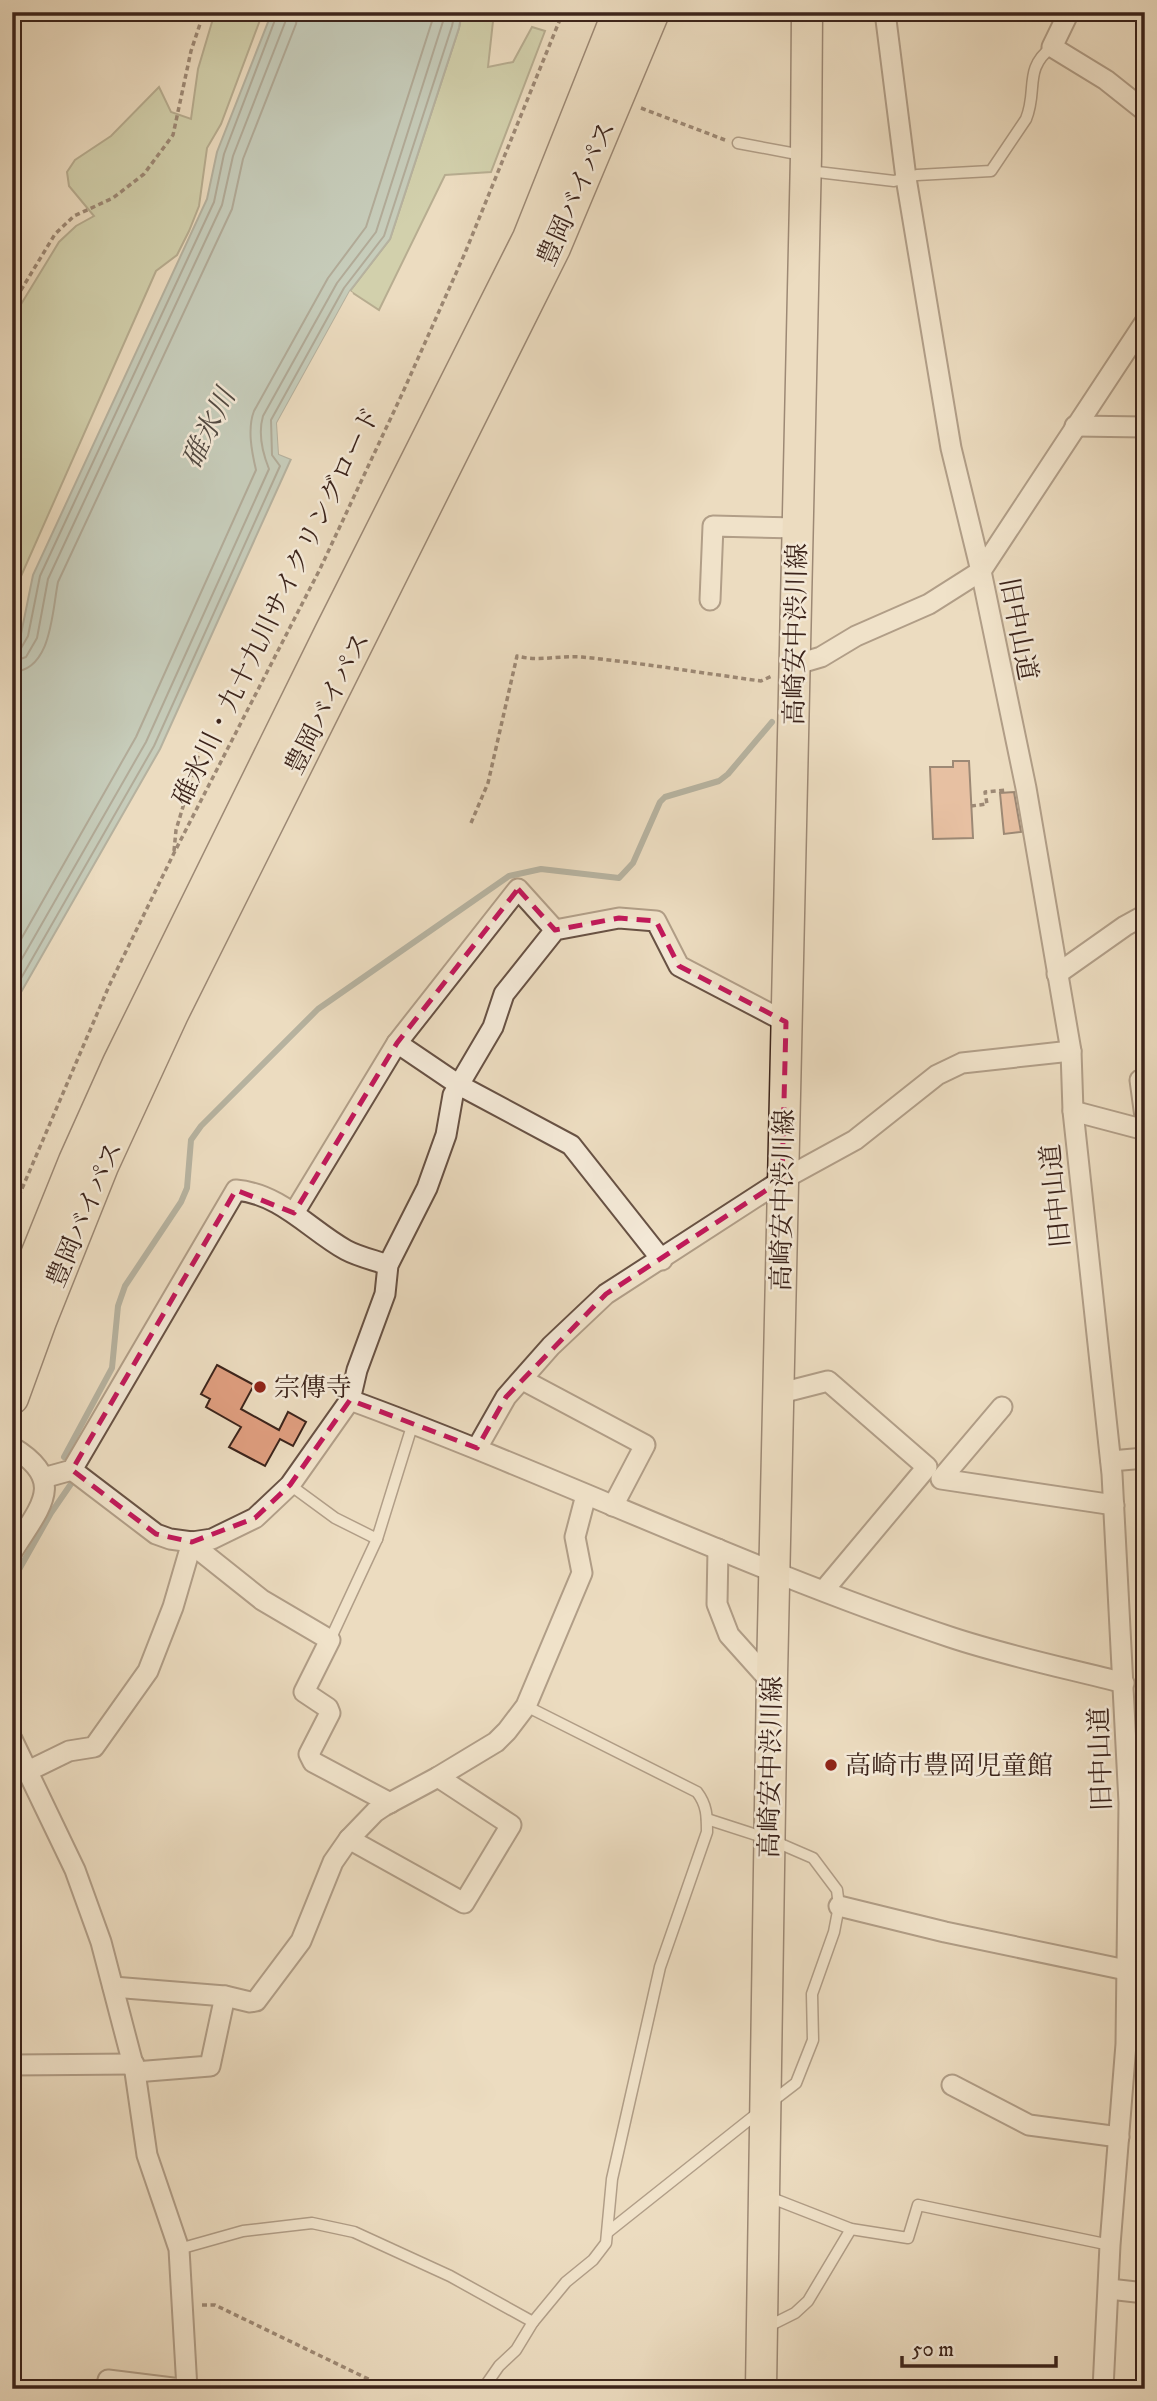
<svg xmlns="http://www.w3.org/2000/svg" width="1157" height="2401" viewBox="0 0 1157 2401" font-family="'IM FELL DW Pica','Noto Serif JP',serif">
<rect width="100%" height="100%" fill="#ecdcc0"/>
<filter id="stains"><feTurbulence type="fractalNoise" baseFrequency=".00286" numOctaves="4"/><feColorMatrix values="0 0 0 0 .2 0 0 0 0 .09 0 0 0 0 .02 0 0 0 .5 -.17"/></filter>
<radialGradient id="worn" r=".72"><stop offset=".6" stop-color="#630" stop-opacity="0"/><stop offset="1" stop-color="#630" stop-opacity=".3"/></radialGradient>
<!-- green -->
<g fill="#b2c296" stroke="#777358" stroke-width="2">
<polygon points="215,12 263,12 221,124 207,148 199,206 189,231 177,255 156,271 14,592 12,319 59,242 76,226 94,216 69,186 67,172 75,160 111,136 159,87 171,112 191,119 198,69"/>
<polygon points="462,12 494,12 488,67 513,62 532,27 545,31 491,172 445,175 379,310 350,291 390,239 459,28"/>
</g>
<!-- water -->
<polygon fill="#99bab6" stroke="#747e78" stroke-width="2" points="272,12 462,12 459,28 390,239 350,291 277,423 279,454 291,459 160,749 12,1008 12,651 21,634 33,575 207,199 217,152"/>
<!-- pier -->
<polygon fill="#ecdcc0" points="350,291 353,293 281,424 282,452 293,456 294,460 279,454 277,423"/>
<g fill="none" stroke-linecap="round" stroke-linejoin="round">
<!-- shore -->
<g stroke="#6a6f68" stroke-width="2">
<polyline points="12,653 20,650 28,636 40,576 214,202 224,154 278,12"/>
<polyline points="12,662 26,657 37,638 48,579 222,205 233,156 286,20 287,12"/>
<path d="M 12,672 C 52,671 52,611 58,582 L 232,209 L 243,159 L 296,24 L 298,12"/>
<path d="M 12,955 L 136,737 L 256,470 C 252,453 247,429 254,411 L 328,278 L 366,227 L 435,12"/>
<path d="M 12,976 L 146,742 L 269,469 C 263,454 258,433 263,416 L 337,283 L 376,232 L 446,12"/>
<polyline points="12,994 154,746 280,466 272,455 271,420 344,288 384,236 452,26 455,12"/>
</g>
<!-- stream -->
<g stroke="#747e78" stroke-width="6">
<polyline points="64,1457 112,1368 118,1306 125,1286 181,1202 187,1188 191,1140 201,1126 318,1009 509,876 541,869 619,878 633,863 660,802 665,797 719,781 728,774 772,722"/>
<polyline points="12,1582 51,1513 73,1481"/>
</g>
</g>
<!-- building -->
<g fill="#df9e7f" stroke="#3c241b" stroke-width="2">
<polygon points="953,761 969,761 973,838 933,839 930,767 953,767"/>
<polygon points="1014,792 1021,832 1004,834 1000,793"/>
<polygon points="217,1365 254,1385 241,1409 279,1430 288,1412 306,1422 293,1446 280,1439 265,1466 229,1447 241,1427 206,1407 210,1399 201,1394"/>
</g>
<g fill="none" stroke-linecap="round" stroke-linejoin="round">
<!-- service casing -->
<g stroke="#685244" stroke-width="13">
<g id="service">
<polyline points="738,143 802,155"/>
<path d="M 809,171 L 894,181 L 917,175 L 991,171 L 1026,119 C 1038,90 1023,69 1052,47"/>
<polyline points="290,1485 335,1518 377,1539"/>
<polyline points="330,1640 377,1539 413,1423"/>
<polyline points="707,1819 769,1839 813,1858 837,1890 839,1906 834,1932 812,1994 813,2040 796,2083 770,2103"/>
<polyline points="769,2197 851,2229 908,2238 918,2205 1110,2245"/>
<polyline points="608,2232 759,2112"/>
<polyline points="179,2249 243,2231 312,2223 354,2232 450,2276 533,2322"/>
<polyline points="767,2327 795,2313 808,2301 851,2229"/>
<path d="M 483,2389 L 499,2366 L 516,2350 L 533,2322 L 566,2282 L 593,2260 L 606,2243 L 612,2179 L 660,1967 L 707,1832 C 707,1816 707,1805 697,1792 L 526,1706"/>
</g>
</g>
<!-- minor casing -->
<g stroke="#685244" stroke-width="23">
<g id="minor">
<polyline points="885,12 906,178 951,448 981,571 1026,788 1071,1051 1073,1111 1112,1474 1129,1803 1126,2044 1110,2245 1103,2389"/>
<polyline points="1069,12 1052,47 1106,80 1145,111"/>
<polyline points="1075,426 1145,427"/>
<polyline points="710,600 713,526 797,528"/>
<polyline points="794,665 821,657 856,636 929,604 981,571 1145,322"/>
<polyline points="1057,974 1125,926 1145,915"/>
<polyline points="397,1043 459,1085 571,1145 662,1260"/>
<polyline points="1145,1079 1140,1080 1145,1117"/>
<polyline points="1073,1111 1145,1130"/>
<polyline points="294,1213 397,1043 518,889 555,930"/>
<polyline points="523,1380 645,1445 613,1506"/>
<polyline points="777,1394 828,1381 927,1467 824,1590"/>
<path d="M 350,1400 C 552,1474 746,1569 950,1637 C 1007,1656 1066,1668 1124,1683"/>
<polyline points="1002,1407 941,1479 1114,1505"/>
<path d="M 12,1447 C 69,1481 39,1508 12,1552"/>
<polyline points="477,1448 506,1397 551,1346 606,1294 782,1180 855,1140 937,1075 962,1063 1071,1051"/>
<polyline points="1111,1461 1145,1458"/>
<polyline points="72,1470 156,1534 170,1539 192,1542 212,1539 255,1518 290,1485 350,1400 357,1370 385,1294 388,1265 427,1188 446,1135 453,1095 493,1027 504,994 555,930 619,918 656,921 679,966 786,1022"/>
<path d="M 43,1478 L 72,1470 L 236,1190 C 281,1194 310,1230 346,1250 C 359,1257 374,1260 388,1265"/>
<polyline points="192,1542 198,1549 262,1600 330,1640 304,1692 328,1708 330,1713 309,1754 313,1762 390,1803"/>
<polyline points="718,1549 717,1604 729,1635 772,1683"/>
<polyline points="12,1739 75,1870 101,1942 135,2072 147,2155 179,2249 187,2389"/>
<polyline points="28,1771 69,1751 94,1747 148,1671 173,1607 192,1542"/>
<polyline points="349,1839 464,1903 511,1825 438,1777"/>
<polyline points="839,1906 945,1932 1126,1970"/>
<polyline points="113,1987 225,1996 250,2002 256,2001 301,1941 333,1862 349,1839 375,1812 384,1806 438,1777 496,1742 507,1731 526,1706 582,1573 575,1537 586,1495"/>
<polyline points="12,2065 134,2064"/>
<polyline points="135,2072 210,2066 225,1996"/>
<polyline points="952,2085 1029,2125 1119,2137"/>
<polyline points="1109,2289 1145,2293"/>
<polyline points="108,2380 181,2389"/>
</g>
</g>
<!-- primary casing -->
<g stroke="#3c241b" stroke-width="33">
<polyline id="primary" points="761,2389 772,1675 806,156 807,12"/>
</g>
<!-- trunk casing -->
<g stroke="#3c241b" stroke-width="35">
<g id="trunk">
<polyline points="12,1317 75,1161 119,1063 331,632 529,238 619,12"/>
<polyline points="12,1398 40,1321 102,1166 172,1014 554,248 653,12"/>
</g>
</g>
<!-- path -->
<g stroke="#3c241b" stroke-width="3.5" stroke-dasharray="5 3.5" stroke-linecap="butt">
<polyline points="641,108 725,140"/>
<polyline points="12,305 55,234 74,216 113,198 144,174 173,135 191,51 204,12"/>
<polyline points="12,505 12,517"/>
<polyline points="12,650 14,651"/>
<polyline points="971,806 987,804 985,792 1006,790"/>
<path d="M 471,823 L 488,783 L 517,656 C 539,662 560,655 582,657 C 642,663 702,673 761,681 L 772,676"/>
<polyline points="174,851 176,830 200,750"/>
<polyline points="12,1212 109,986 174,853 320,569 403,392 465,253 563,12"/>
<polyline points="202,2305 215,2305 389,2389"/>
</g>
<!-- service -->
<use href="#service" stroke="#f3e8d6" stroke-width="10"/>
<!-- minor -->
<use href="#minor" stroke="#f3e8d6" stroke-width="19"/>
<!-- primary -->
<use href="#primary" stroke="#ecdcc0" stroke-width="30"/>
<!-- trunk -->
<use href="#trunk" stroke="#ecdcc0" stroke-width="32"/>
</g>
<!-- marked area -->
<path d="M0 0H1157V2401H0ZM 518,889 L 555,930 L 619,918 L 656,921 L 679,966 L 786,1022 L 782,1180 L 606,1294 L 506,1397 L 477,1448 L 350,1400 L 290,1485 L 255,1518 L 192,1542 L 156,1534 L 72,1470 L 236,1190 L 294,1213 L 397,1043 Z" fill="#ecdcc0" fill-opacity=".55" fill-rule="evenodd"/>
<path fill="none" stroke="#c2185b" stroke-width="5" stroke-dasharray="14 9" stroke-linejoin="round" d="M 518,889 L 555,930 L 619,918 L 656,921 L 679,966 L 786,1022 L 782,1180 L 606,1294 L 506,1397 L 477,1448 L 350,1400 L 290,1485 L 255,1518 L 192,1542 L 156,1534 L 72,1470 L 236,1190 L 294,1213 L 397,1043 Z"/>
<!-- markers -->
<g fill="#8f2418" stroke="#f3e8d6" stroke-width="2.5">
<circle cx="260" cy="1387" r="7"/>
<circle cx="831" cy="1765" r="7"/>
</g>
<g text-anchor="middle" stroke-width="5" stroke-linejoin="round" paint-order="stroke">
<!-- street labels -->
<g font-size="26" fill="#3c241b" stroke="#f3e8d6">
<text transform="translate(576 193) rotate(-66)" y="9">豊岡バイパス</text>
<text transform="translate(276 606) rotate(-64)" y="9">碓氷川・九十九川サイクリングロード</text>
<text transform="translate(1019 629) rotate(79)" y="9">旧中山道</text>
<text transform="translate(795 634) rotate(-89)" y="9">高崎安中渋川線</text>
<text transform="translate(327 703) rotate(-63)" y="9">豊岡バイパス</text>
<text transform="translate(1055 1196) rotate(-96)" y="9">旧中山道</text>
<text transform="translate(782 1200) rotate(-89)" y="9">高崎安中渋川線</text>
<text transform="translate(84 1214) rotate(-67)" y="9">豊岡バイパス</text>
<text transform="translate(1100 1759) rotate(-92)" y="9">旧中山道</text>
<text transform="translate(770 1767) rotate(-89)" y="9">高崎安中渋川線</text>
</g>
<!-- poi labels -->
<g font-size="26" fill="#3c241b" stroke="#f3e8d6" text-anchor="start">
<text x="274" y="1396">宗傳寺</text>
<text x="845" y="1774">高崎市豊岡児童館</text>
</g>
<!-- water labels -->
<g font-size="28" font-style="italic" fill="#534a42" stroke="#f3e8d6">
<text transform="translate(208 428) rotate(-64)" y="10">碓氷川</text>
</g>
</g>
<!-- margin -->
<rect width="1157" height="2401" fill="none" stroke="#ecdcc0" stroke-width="42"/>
<rect x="14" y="14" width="1129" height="2373" fill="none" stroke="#3c241b" stroke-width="3.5"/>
<rect x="21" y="21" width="1115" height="2359" fill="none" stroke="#3c241b" stroke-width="2"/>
<!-- scale -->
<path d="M902 2356v10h154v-10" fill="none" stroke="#3c241b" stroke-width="3.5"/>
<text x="912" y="2356" font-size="21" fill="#3c241b" stroke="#f3e8d6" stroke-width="5" paint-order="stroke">50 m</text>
<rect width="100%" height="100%" filter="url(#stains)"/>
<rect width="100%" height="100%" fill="url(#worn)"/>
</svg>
